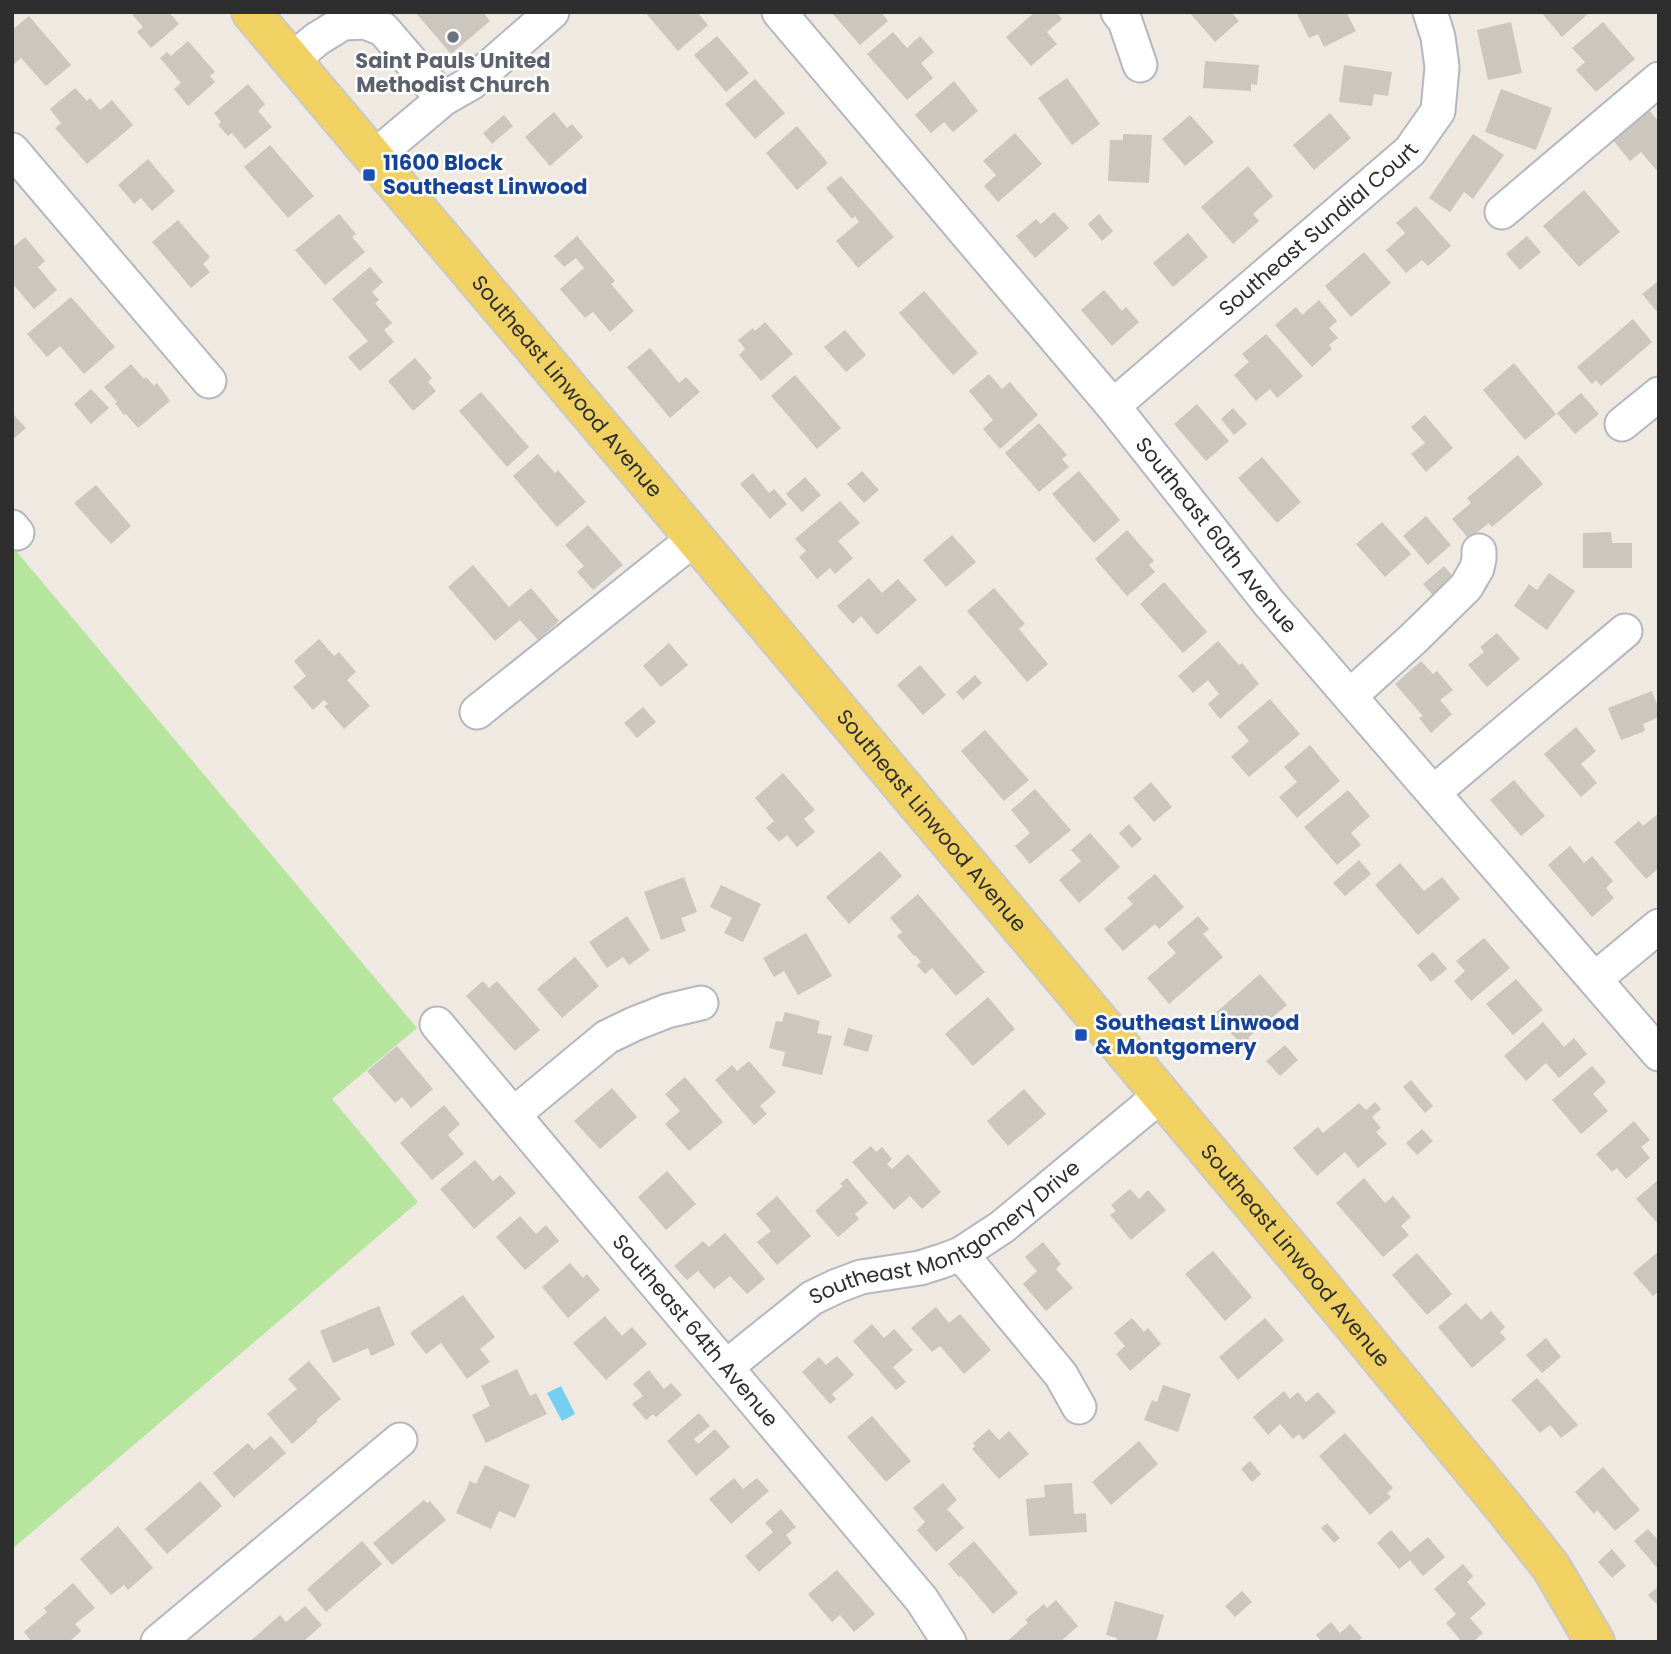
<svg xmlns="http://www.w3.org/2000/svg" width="1671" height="1654" viewBox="0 0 1671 1654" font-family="Poppins,sans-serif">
<rect width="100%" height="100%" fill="#efe9e1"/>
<!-- green -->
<polygon fill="#b6e59e" points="12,546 417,1028 332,1099 418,1202 12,1549"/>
<!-- water -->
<polygon fill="#75cff0" points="561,1386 575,1414 562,1421 547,1393"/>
<!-- building -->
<g fill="#cbc7bf">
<polygon points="130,12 169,12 179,24 151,48 137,32 143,27"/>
<polygon points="415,12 483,12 490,21 451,54"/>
<polygon points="645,12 697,12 708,25 678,51"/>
<polygon points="831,12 881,12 888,21 860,45"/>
<polygon points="1035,12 1056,12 1062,19 1047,32 1057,44 1031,66 1006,37"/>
<polygon points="1189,12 1231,12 1239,21 1215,42"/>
<polygon points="1296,12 1338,12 1339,14 1346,12 1356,31 1324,47 1318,34 1309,38"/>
<polygon points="1541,12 1590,12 1562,37"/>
<polygon points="29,16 71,65 46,86 21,58 12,66 12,30"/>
<polygon points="1511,22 1522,73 1488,80 1477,30"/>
<polygon points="1603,22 1635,59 1596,92 1576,70 1585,62 1572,48"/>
<polygon points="893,32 907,48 920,36 934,52 921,63 933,78 907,100 867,54"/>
<polygon points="717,36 749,73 726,92 694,55"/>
<polygon points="188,41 215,72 210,76 215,82 188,106 174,89 181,83 160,58 167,52 171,56"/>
<polygon points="1205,61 1259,65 1257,85 1251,84 1251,91 1203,88"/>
<polygon points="1344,65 1392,72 1388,96 1374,94 1372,106 1339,102"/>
<polygon points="1067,78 1100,124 1072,145 1038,98"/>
<polygon points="755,79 785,113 755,139 725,104"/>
<polygon points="954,81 978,111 953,132 944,122 931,133 915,115"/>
<polygon points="248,84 265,104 258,111 272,127 245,149 232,133 228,136 218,125 221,122 214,113"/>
<polygon points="75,88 87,101 90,98 100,110 112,100 133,125 87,164 55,128 61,123 50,109"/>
<polygon points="1501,89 1552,108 1536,150 1485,132"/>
<polygon points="1648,109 1659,122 1659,173 1641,152 1630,161 1612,139"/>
<polygon points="554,112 567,128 572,124 583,137 550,166 525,137"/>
<polygon points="1330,113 1351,138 1314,170 1293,145"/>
<polygon points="504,115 513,126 492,144 483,133"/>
<polygon points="1190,115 1214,142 1185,166 1162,139"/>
<polygon points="797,126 828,163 797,190 766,153"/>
<polygon points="1015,133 1042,164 998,202 984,186 996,175 983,161"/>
<polygon points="1123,134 1152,135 1149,183 1108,181 1110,140 1123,140"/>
<polygon points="1473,134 1504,155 1473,199 1464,192 1450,212 1429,198"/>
<polygon points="270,145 314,196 288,218 244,167"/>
<polygon points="148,159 175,191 152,211 141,198 134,204 118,185"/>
<polygon points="1248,166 1273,196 1253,214 1259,221 1233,244 1201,207"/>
<polygon points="841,176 894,237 858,268 836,241 859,222 855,216 852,219 826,188"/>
<polygon points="1584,190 1620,232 1579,267 1543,226"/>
<polygon points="1416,206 1451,246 1428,266 1422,260 1406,273 1386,250 1405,233 1396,223"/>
<polygon points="1054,212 1069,228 1035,258 1016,236 1036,219 1041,224"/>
<polygon points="339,214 356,234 352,237 365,252 325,285 295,250"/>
<polygon points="1099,214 1113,231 1102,241 1088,224"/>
<polygon points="178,220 210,257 203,264 210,272 191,288 152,242"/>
<polygon points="1188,233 1208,257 1173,287 1153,263"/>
<polygon points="577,236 615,281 611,284 634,311 610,332 593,312 585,318 560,289 584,268 576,258 564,267 554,256"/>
<polygon points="1527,236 1541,252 1520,270 1506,254"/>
<polygon points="25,237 45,261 38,267 57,290 34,309 12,283 12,248"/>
<polygon points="1364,252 1391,283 1351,317 1325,286"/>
<polygon points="370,267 383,282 372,292 379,300 375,303 392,323 384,330 394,342 360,371 348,357 368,341 332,299"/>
<polygon points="1657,282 1659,284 1659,314 1642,294"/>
<polygon points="1104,290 1122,311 1126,307 1139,322 1112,346 1081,310"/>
<polygon points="924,291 978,353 953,375 899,313"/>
<polygon points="71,297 115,347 84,374 60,346 47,357 27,334"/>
<polygon points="1319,300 1337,321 1329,328 1338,338 1329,345 1332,349 1312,367 1275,325 1296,307 1302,315"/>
<polygon points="1633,319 1652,342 1601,386 1596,380 1592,384 1577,367"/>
<polygon points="765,322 793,354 761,381 739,355 745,349 738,340 753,328 755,331"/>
<polygon points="845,330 866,355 846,372 824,347"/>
<polygon points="1266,334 1303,376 1277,398 1270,389 1256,401 1234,375 1249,362 1242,354"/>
<polygon points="650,348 679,383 686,377 700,392 670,418 627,367"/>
<polygon points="415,358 432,378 428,382 436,391 413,411 388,381"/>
<polygon points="1514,363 1556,414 1525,440 1483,390"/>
<polygon points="131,364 144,379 146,377 154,386 157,383 170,401 138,428 126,414 124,415 115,403 117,402 104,387"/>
<polygon points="989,374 1002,389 1010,382 1038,415 1000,449 983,429 993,420 969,391"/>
<polygon points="795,375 841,428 817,449 771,396"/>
<polygon points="91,389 109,408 91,424 74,404"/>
<polygon points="481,392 529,447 507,467 459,411"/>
<polygon points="1581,393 1599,414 1575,434 1557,413"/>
<polygon points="1197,404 1229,441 1206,461 1174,424"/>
<polygon points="1233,408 1247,424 1234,435 1221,419"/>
<polygon points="12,413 26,428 12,440"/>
<polygon points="1425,415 1453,448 1426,472 1411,454 1425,443 1411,427"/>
<polygon points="1039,423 1067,455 1062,459 1069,467 1039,492 1005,453"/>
<polygon points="538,454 555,473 558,470 586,502 557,527 513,476"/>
<polygon points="1518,455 1543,484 1492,527 1489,523 1469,539 1452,519 1471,503 1467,498"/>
<polygon points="1262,457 1301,502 1277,523 1238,478"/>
<polygon points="862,471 879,490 864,503 847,484"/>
<polygon points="1079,471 1120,520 1094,543 1052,494"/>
<polygon points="753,473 769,493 774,489 787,504 770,519 740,484"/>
<polygon points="805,477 821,495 802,512 786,494"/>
<polygon points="96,485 131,526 111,544 74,503"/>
<polygon points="840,501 860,523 838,541 853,558 835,574 830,568 817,579 799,557 806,551 795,539"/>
<polygon points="1426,516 1451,545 1428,565 1403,536"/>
<polygon points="1382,522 1411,554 1385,577 1356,544"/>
<polygon points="588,525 623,565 593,590 577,572 584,566 565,545"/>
<polygon points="1127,530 1154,561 1149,565 1155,572 1127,596 1095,559"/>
<polygon points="1611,532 1612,543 1632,543 1632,568 1583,568 1583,533"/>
<polygon points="952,535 976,562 946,587 923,560"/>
<polygon points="473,565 509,607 531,588 559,621 538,640 520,620 495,641 448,587"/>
<polygon points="1444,566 1457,581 1436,599 1423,584"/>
<polygon points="1549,573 1575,591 1547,630 1514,606 1529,584 1537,590"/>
<polygon points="869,578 882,593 898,579 917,600 877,635 861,616 853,624 837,606"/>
<polygon points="1164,582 1207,632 1183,653 1140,604"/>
<polygon points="994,588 1025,624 1019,629 1048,664 1027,682 967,611"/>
<polygon points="1497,633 1520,659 1487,687 1468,665 1484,652 1480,647"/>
<polygon points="319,639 334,656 339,652 356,672 347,680 370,706 344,729 324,706 328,704 324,700 313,710 293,687 306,676 294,661"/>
<polygon points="1218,641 1239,665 1242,663 1259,684 1220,719 1208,704 1219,694 1208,680 1193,693 1178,676"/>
<polygon points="669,643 688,665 661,687 643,666"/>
<polygon points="1421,661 1433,674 1437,671 1453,690 1440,700 1452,714 1431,733 1419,718 1423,716 1395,684"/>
<polygon points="920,665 946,695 923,715 897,685"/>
<polygon points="975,675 982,683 963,700 956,692"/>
<polygon points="1652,691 1659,710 1659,717 1643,724 1645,731 1621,740 1608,708"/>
<polygon points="1270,699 1300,734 1249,777 1231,757 1249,741 1237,727"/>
<polygon points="643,707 656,722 637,738 624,723"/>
<polygon points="1576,727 1596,751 1581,764 1597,783 1581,797 1544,754"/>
<polygon points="985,730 1029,780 1004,801 961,751"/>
<polygon points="1310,745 1340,781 1297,818 1279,797 1297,782 1284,767"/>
<polygon points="783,773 815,810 804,819 815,832 797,847 787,835 779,842 766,828 774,821 755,798"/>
<polygon points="1514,780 1545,816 1521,836 1490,800"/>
<polygon points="1151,782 1172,807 1154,822 1133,798"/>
<polygon points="1035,789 1071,830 1030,864 1015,846 1030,833 1011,810"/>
<polygon points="1348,790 1370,816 1351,833 1361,845 1337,865 1304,827"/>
<polygon points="1659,813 1659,868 1646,879 1614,842 1639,821 1643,826"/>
<polygon points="1129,824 1142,839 1132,848 1119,833"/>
<polygon points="1090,833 1120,867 1079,903 1059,880 1081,861 1071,850"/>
<polygon points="1570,846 1584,863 1592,856 1613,881 1606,888 1614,898 1592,917 1548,865"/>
<polygon points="880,851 902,876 849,924 826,897"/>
<polygon points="1359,860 1371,874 1345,896 1333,883"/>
<polygon points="1400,863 1424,891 1442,877 1460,899 1418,935 1375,885"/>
<polygon points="1155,874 1184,907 1159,929 1155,924 1123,951 1104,929 1133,904 1127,898"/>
<polygon points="684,877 697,912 681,918 686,931 661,940 644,892"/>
<polygon points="721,885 761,904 743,942 724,933 732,918 710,907"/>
<polygon points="918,894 985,972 956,996 932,968 925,974 917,965 921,962 915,955 914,956 897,936 902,932 890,918"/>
<polygon points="627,916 650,950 629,965 623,957 607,968 589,942"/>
<polygon points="1198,916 1209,929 1203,934 1223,957 1169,1004 1147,978 1176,953 1167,943"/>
<polygon points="806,933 832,976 798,995 784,971 774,977 763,958"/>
<polygon points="1484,938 1510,968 1471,1001 1454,981 1465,971 1456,961"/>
<polygon points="1433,952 1447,969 1431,982 1417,965"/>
<polygon points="575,957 599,986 562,1018 537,989"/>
<polygon points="1260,974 1287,1005 1248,1038 1249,1039 1242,1045 1228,1030 1226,1032 1212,1016"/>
<polygon points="1516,979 1543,1010 1513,1035 1486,1004"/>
<polygon points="483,981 489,988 497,981 540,1030 515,1051 466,996"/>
<polygon points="988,997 1015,1029 973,1066 945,1034"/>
<polygon points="785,1012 820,1021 817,1033 832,1036 822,1075 782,1066 785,1052 769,1048 776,1021 782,1022"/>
<polygon points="1543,1022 1564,1047 1574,1038 1587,1054 1559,1078 1546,1063 1526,1081 1504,1056"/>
<polygon points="848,1028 873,1035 868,1052 843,1045"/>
<polygon points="1285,1045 1298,1060 1280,1076 1266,1061"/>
<polygon points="397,1046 433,1089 411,1108 402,1097 395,1103 367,1071"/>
<polygon points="749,1061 776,1092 760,1106 767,1114 754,1125 715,1080 732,1065 737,1071"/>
<polygon points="1592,1066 1606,1082 1593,1094 1608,1111 1581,1134 1552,1100"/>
<polygon points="685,1077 723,1122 689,1151 665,1124 680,1111 665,1094"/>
<polygon points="1411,1080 1433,1106 1425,1113 1403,1087"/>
<polygon points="612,1088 637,1117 600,1149 574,1121"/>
<polygon points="1024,1089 1046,1114 1008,1146 987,1121"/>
<polygon points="1375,1102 1381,1109 1372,1117 1381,1128 1376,1132 1387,1144 1358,1168 1345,1152 1317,1176 1293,1148 1318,1127 1323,1133 1359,1103 1366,1110"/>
<polygon points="444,1105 460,1124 448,1135 464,1154 432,1180 400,1143"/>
<polygon points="1634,1121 1650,1140 1641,1147 1650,1158 1626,1179 1617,1168 1612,1172 1596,1154"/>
<polygon points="1422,1129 1433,1141 1417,1155 1406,1143"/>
<polygon points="871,1146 876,1152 882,1147 892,1159 887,1164 892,1169 908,1154 941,1192 922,1209 910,1196 894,1210 852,1162"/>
<polygon points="475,1160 493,1181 500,1175 516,1193 474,1229 440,1189"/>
<polygon points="667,1171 696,1204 666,1230 638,1197"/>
<polygon points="847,1178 868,1203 855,1214 859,1219 838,1237 815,1211 843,1186 840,1184"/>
<polygon points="1364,1178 1385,1203 1393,1196 1411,1217 1401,1226 1409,1235 1383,1257 1336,1203"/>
<polygon points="1659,1179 1659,1225 1636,1199"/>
<polygon points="1130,1189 1139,1199 1148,1190 1166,1210 1131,1240 1110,1215 1116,1211 1111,1205"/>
<polygon points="777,1196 811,1236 777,1265 757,1242 771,1231 756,1214"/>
<polygon points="520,1216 536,1234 546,1225 559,1241 525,1270 496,1237"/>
<polygon points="725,1233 765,1279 747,1294 730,1276 714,1289 698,1271 687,1280 674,1266 703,1241 709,1247"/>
<polygon points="1043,1242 1061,1264 1056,1269 1073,1288 1046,1311 1023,1284 1037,1271 1025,1257"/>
<polygon points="1213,1251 1252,1297 1225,1321 1185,1274"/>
<polygon points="1659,1251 1659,1291 1653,1296 1633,1273"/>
<polygon points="1417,1253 1452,1294 1427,1315 1392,1275"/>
<polygon points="570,1263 583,1278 587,1274 600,1290 568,1318 542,1287"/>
<polygon points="463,1295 495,1337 480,1349 490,1362 467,1379 441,1343 426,1354 410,1333"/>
<polygon points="1466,1303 1481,1320 1491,1311 1505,1327 1500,1332 1506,1339 1472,1368 1438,1327"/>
<polygon points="379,1306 395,1345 371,1356 368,1348 333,1363 320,1331"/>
<polygon points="936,1307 949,1323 960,1314 991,1350 964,1374 940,1346 932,1352 911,1328"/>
<polygon points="605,1316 622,1336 632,1327 647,1344 606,1380 573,1343"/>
<polygon points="1132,1318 1144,1332 1148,1328 1161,1344 1130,1371 1116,1354 1125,1346 1114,1333"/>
<polygon points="1265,1318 1284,1340 1238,1380 1219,1357"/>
<polygon points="872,1324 884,1338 894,1329 913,1350 893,1367 906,1382 896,1390 853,1341"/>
<polygon points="1546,1338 1561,1357 1542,1373 1526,1355"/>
<polygon points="837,1356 854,1375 832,1394 836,1399 830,1404 802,1372 819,1357 826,1365"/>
<polygon points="309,1361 341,1399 316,1420 318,1421 292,1444 267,1414 297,1389 288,1379"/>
<polygon points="517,1369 530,1396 536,1393 547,1414 486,1443 472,1415 490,1406 481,1386"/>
<polygon points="649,1370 664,1389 671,1383 682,1395 656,1417 653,1414 646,1420 632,1404 643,1396 633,1384"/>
<polygon points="1537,1378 1578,1425 1561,1438 1550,1425 1540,1433 1511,1400"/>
<polygon points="1163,1385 1191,1394 1178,1432 1144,1420 1152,1400 1157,1402"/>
<polygon points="1284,1391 1290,1399 1298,1392 1306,1402 1318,1392 1336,1412 1303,1440 1299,1434 1293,1439 1280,1424 1268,1435 1253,1417"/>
<polygon points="699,1413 710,1426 694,1439 698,1444 715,1429 730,1447 696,1476 667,1441"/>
<polygon points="872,1416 911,1461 886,1482 847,1437"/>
<polygon points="989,1429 999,1440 1009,1431 1029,1454 999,1479 972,1449 975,1446 973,1443"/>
<polygon points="1345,1433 1393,1488 1387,1493 1391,1497 1370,1515 1319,1456"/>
<polygon points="271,1436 286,1453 234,1498 213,1473 248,1443 254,1450"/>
<polygon points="1139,1441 1158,1464 1111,1505 1092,1482"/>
<polygon points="1250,1461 1261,1474 1252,1482 1241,1469"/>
<polygon points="485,1465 530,1485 515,1518 499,1511 491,1529 456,1513 470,1481 476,1484"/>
<polygon points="1603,1467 1640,1510 1615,1531 1597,1510 1594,1514 1575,1492"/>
<polygon points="734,1478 743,1489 757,1478 769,1491 731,1524 709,1499"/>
<polygon points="200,1481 222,1506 167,1554 145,1529"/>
<polygon points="943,1483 957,1500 947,1509 964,1528 936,1552 917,1530 925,1522 913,1508"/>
<polygon points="1072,1483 1074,1514 1086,1513 1087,1532 1029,1536 1026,1499 1045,1497 1044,1485"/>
<polygon points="424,1500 427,1503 430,1501 446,1520 392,1565 373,1543"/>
<polygon points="781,1509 796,1527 786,1535 792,1543 759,1572 745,1556 773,1532 765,1523"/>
<polygon points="1327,1523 1340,1538 1334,1543 1321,1528"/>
<polygon points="118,1526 153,1568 128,1590 124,1585 111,1595 80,1559"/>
<polygon points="1648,1529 1657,1539 1659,1538 1659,1570 1634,1541"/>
<polygon points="1391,1530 1410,1552 1428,1537 1445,1557 1423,1576 1410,1560 1399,1569 1377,1543"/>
<polygon points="362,1541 382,1564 326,1612 307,1589"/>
<polygon points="974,1541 1018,1593 993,1614 961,1576 959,1577 948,1564"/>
<polygon points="1612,1549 1626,1566 1612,1578 1598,1562"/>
<polygon points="1463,1564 1473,1576 1467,1582 1486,1604 1470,1618 1483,1633 1473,1642 1462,1642 1446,1623 1456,1614 1434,1589"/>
<polygon points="837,1570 875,1614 854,1632 840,1615 832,1622 808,1594"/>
<polygon points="73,1583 95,1608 75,1624 81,1631 69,1642 32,1642 24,1632 47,1612 44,1608"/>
<polygon points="1659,1586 1659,1607 1648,1595"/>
<polygon points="1242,1591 1252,1602 1235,1617 1225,1606"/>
<polygon points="1056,1600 1078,1626 1060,1642 1006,1642 1028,1623 1025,1620 1044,1604 1047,1608"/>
<polygon points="1115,1601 1164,1615 1156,1642 1116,1642 1117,1638 1106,1635"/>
<polygon points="305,1606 322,1625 303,1642 249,1642 280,1615 286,1622"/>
<polygon points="1331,1622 1340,1633 1350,1624 1362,1638 1357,1642 1322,1642 1316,1635"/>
</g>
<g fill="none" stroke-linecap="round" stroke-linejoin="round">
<!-- minor casing -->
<g stroke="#b4b7c1" stroke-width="37">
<g id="minor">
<path id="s1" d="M 779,12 L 1113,406 L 1269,603 L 1659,1054"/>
<polyline points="1118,12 1125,21 1140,65"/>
<polyline points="292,60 317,39 343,23 365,22 383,29 443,99 374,157"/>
<polyline points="443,99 471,83 552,12"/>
<polyline points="12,150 209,381"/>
<polyline points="1502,212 1659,79"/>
<path id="s2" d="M 1113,406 L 1410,151 L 1438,111 L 1442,67 L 1438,37 L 1430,12"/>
<polyline points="1622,424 1659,394"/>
<polyline points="12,527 17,533"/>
<polyline points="1350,696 1413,639 1466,587 1477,568 1479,559 1479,551"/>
<polyline points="477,712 695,538"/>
<polyline points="1434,792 1625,631"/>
<polyline points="1595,979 1659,926"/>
<path id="s3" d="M 437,1024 L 922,1600 L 949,1642"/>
<polyline points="514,1114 607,1037 634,1024 667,1011 701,1003"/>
<polyline points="961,1254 1061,1375 1079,1407"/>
<path id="s4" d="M 726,1367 L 812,1298 L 837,1286 L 861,1277 L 920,1268 L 942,1261 L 961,1254 L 1002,1227 L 1161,1095"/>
<polyline points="158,1642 400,1440"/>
</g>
</g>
<!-- major casing -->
<g stroke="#c9c9c9" stroke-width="42">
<g id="major">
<path id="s5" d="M 251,12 L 645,479 L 1307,1269 L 1506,1510 L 1551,1567 L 1595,1642"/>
</g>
</g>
<!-- minor -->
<use href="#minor" stroke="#fff" stroke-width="33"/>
<!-- major -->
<use href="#major" stroke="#f2d163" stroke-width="38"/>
</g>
<!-- markers -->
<circle fill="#6b7280" stroke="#fff" stroke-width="2.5" cx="453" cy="37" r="7"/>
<g fill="#1a4fb4" stroke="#fff" stroke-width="2.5">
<rect x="362" y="168" width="14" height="14" rx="3.5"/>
<rect x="1074" y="1028" width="14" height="14" rx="3.5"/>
</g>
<g text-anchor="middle" stroke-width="5" stroke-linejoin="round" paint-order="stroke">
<!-- worship labels -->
<g font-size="21" font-weight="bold" fill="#5b616d" stroke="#fff">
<text x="453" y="68">Saint Pauls United<tspan x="453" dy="24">Methodist Church</tspan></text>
</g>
<!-- transit labels -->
<g font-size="21" font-weight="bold" fill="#164399" stroke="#fff" text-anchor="start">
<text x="383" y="170">11600 Block<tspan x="383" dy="24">Southeast Linwood</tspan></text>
<text x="1095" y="1030">Southeast Linwood<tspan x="1095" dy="24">&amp; Montgomery</tspan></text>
</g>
<!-- street labels -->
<g font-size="21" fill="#2e2e2e" stroke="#fff">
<text dy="7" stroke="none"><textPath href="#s2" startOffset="271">Southeast Sundial Court</textPath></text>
<text dy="7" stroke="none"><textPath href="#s5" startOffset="490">Southeast Linwood Avenue</textPath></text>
<text dy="7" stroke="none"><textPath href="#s1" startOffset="682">Southeast 60th Avenue</textPath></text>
<text dy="7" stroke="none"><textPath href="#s5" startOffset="1057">Southeast Linwood Avenue</textPath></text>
<text dy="7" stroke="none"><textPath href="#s4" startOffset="261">Southeast Montgomery Drive</textPath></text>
<text dy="7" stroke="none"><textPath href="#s5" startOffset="1624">Southeast Linwood Avenue</textPath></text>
<text dy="7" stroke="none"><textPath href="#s3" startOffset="401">Southeast 64th Avenue</textPath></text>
</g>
</g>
<!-- border -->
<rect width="1671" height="1654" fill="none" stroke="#2e2e2e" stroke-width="28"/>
</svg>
